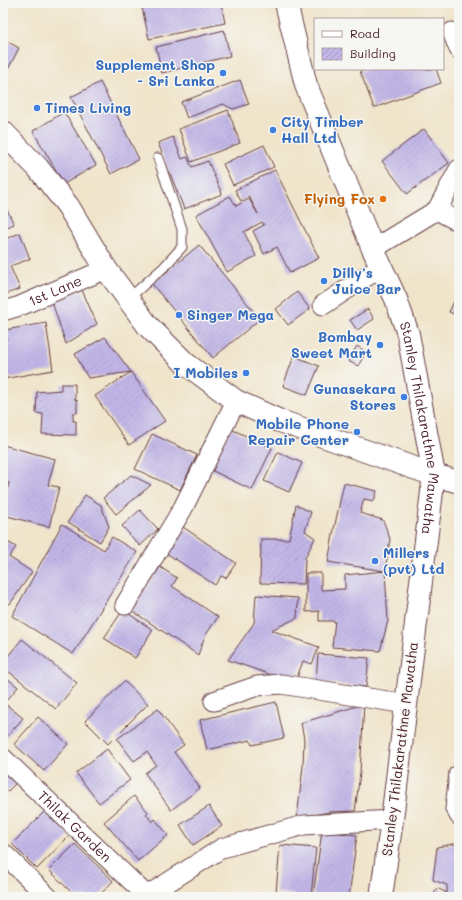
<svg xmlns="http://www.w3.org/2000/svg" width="462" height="900" viewBox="0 0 462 900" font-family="Mali,sans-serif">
<defs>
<pattern id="building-hatch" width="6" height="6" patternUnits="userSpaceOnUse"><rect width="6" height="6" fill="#c1b6e7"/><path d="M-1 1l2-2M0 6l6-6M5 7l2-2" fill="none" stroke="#a79cc6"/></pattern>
</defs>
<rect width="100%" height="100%" fill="#f6f6f2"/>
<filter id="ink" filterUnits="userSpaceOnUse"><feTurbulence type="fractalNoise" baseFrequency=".025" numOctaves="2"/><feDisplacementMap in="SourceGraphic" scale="8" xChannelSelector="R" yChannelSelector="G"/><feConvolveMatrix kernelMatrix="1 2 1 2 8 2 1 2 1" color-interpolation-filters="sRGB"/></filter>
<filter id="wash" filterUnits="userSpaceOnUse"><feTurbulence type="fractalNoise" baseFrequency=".012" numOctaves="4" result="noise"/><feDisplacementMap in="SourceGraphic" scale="16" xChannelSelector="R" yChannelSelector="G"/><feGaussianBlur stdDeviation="0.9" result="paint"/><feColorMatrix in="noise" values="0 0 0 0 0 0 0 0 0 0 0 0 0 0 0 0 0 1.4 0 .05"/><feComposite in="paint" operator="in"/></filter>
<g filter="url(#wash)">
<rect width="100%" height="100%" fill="#f0e4ca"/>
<g id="blocks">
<!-- building -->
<g fill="url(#building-hatch)">
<polygon points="141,3 221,3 225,23 149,39"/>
<polygon points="224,30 230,56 162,73 156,47"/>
<polygon points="3,39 19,48 3,79"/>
<polygon points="366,69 436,69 441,83 374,108 360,71"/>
<polygon points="240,80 249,104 233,109 223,104 187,118 181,102"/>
<polygon points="100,82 139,159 111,174 71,97"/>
<polygon points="228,110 240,143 191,162 179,129"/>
<polygon points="64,112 96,165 64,184 33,131"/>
<polygon points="424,129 449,163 407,194 382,161"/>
<polygon points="173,137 182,159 187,157 192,167 208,161 222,194 184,209 158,143"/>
<polygon points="264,145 274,167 233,185 223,164"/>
<polygon points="275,170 319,258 290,273 277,247 264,254 253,231 264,225 262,222 244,232 256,256 227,272 196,215 230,196 236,206 249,199 258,214 249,196 241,201 235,190"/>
<polygon points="3,202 14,224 3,229"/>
<polygon points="20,233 30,259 10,266 20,289 3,295 3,240"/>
<polygon points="199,245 260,319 213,358 152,284"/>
<polygon points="82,290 97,324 66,344 52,302"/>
<polygon points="297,292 310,309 288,325 276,309"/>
<polygon points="458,293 459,294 459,316 449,312"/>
<polygon points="368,309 374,319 357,330 350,320"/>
<polygon points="46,323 53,370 3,379 3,340 7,339 5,330"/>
<polygon points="105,337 131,372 165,421 129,445 95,396 131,372 88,378 75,354"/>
<polygon points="357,346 366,352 358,366 348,361"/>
<polygon points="294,356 319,366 307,395 283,386"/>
<polygon points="61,384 75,384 75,400 77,400 77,413 73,413 73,421 76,421 76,435 42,434 43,414 36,413 37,392 61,390"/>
<polygon points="231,429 272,448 252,490 211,470"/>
<polygon points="152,434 197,455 180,490 135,469"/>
<polygon points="3,445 55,459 48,485 59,487 49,527 3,515 3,506 9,483 3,481"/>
<polygon points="278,452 302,463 289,492 264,481"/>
<polygon points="131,475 151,485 116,514 103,498"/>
<polygon points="344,483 377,491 374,501 364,499 360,513 383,520 390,539 385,571 388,621 380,651 332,647 335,621 319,621 319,611 306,612 306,573 321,573 321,590 345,589 345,575 385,571 328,562 334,529"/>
<polygon points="85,495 101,505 109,527 100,542 68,522"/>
<polygon points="296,505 311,512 305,531 315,538 305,558 304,584 260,583 261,539 289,539"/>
<polygon points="140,510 158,529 140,546 122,526"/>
<polygon points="62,524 104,550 112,537 137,552 73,654 12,616"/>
<polygon points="180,525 236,563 226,578 221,576 215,585 163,551"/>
<polygon points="3,539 16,547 9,557 32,572 10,604 3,600"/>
<polygon points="160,567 177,578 172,586 218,617 205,636 198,655 131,610"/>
<polygon points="256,595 298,598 297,618 271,630 319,647 312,664 303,661 295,683 228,660 254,623"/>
<polygon points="123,610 153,630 135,658 104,638"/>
<polygon points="22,639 77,683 56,709 3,667 3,662"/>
<polygon points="318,654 369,658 366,687 316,682"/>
<polygon points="3,675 18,687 7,700 3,697"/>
<polygon points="124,681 148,704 108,744 85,721"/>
<polygon points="276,702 284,738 252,745 250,740 207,750 200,720"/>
<polygon points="4,703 23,718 3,741 3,704"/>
<polygon points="364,704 360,773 355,811 329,812 297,818 303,766 304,739 301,723"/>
<polygon points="158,709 184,745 174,752 200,788 171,810 145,773 156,765 147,752 134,761 117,739"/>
<polygon points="38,717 68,744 44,771 14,744"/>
<polygon points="107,749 130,780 99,803 76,773"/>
<polygon points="3,765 16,783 3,796"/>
<polygon points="134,796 148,812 146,814 152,822 155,819 168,835 138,861 104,822"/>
<polygon points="209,806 222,826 193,845 180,825"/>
<polygon points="45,811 70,835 37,869 12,844"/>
<polygon points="322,831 357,835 349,897 313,896"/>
<polygon points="75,844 113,881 98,897 76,897 49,870"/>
<polygon points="453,844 459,844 459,897 435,897 433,896 437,888 447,893 447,885 433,880 437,847"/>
<polygon points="280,845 316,848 311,896 276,893"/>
</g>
</g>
</g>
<g filter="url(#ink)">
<use href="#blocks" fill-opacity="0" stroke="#633d43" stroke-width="1"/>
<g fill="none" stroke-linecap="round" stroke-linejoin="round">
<!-- service casing -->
<g stroke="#633d43" stroke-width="11">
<g id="service">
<polyline points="128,299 164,267 182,247 182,229 158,158"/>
<polyline points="454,772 450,809 455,818 459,822"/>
</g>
</g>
<!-- minor casing -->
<g stroke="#633d43" stroke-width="21">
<g id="minor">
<polyline points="452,32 459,49"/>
<polyline points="437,210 459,169"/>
<polyline points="373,249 437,210 459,222"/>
<polyline points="323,305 381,267"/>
<path id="s1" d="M 3,311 L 20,306 L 106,269"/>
<polyline points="125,605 183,508 236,401"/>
<polyline points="214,701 257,686 281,684 406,704"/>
<path id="s2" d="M 3,758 L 146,895"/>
<polyline points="3,853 48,897"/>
<polyline points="145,897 222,848 304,825 392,820"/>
</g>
</g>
<!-- primary casing -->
<g stroke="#633d43" stroke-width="24">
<g id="primary">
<path id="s3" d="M 286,3 L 306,85 L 373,249 L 396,299 L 408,334 L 434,475 L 392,820 L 381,897"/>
<polyline points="3,132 38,168 68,206 106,269 148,326 185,363 236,401 280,421 434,475 459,482"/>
</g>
</g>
<!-- service -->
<use href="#service" stroke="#fff" stroke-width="9"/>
<!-- minor -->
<use href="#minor" stroke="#fff" stroke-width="19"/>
<!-- primary -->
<use href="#primary" stroke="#fff" stroke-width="22"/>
</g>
</g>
<!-- markers -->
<g fill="#3f7fe0" stroke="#f6f6f2" stroke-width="1.5">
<circle cx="223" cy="73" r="4"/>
<circle cx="37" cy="108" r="4"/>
<circle cx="273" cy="130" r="4"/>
<circle cx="324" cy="281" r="4"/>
<circle cx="179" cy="315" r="4"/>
<circle cx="380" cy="345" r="4"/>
<circle cx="246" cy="373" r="4"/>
<circle cx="404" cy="397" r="4"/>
<circle cx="357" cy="432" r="4"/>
<circle cx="375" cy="561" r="4"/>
</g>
<circle fill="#e8710a" stroke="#f6f6f2" stroke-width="1.5" cx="383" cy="199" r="4"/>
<g text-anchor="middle" stroke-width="3" stroke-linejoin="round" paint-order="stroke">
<!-- shop labels -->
<g font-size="14" font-weight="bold" fill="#366cbe" stroke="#f6f6f2" text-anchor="end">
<text x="215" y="70">Supplement Shop<tspan x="215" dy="16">- Sri Lanka</tspan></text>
<text x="45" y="113" text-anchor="start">Times Living</text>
<text x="281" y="127" text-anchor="start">City Timber<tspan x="281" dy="16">Hall Ltd</tspan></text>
<text x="332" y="278" text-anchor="start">Dilly's<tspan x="332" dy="16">Juice Bar</tspan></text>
<text x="187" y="320" text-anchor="start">Singer Mega</text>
<text x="372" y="342">Bombay<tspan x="372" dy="16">Sweet Mart</tspan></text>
<text x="238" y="378">I Mobiles</text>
<text x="396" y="394">Gunasekara<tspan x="396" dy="16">Stores</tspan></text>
<text x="349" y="429">Mobile Phone<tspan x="349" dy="16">Repair Center</tspan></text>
<text x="383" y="558" text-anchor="start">Millers<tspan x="383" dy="16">(pvt) Ltd</tspan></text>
</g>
<!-- food labels -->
<g font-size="14" font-weight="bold" fill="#c56008" stroke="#f6f6f2" text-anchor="end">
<text x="375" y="204">Flying Fox</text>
</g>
<!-- street labels -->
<g font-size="14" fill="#4a1f2b" stroke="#f6f6f2">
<text dy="5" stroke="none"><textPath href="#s1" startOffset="56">1st Lane</textPath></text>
<text dy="5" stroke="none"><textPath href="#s3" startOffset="449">Stanley Thilakarathne Mawatha</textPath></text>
<text transform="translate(400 749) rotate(-83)" y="5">Stanley Thilakarathne Mawatha</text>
<text dy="5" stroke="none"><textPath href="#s2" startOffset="99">Thilak Garden</textPath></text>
</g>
</g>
<!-- margin -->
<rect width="462" height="900" fill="none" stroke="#f6f6f2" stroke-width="16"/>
<!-- legend -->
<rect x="314" y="18" width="130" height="52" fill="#f6f6f2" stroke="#b1a0a2"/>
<rect x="322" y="31" width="20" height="6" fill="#ffffff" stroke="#b1a0a2"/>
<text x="350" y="38" font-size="12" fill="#4a1f2b">Road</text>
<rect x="322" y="48" width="20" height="12" fill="url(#building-hatch)" stroke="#b1a0a2"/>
<text x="350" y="58" font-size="12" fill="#4a1f2b">Building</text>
</svg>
